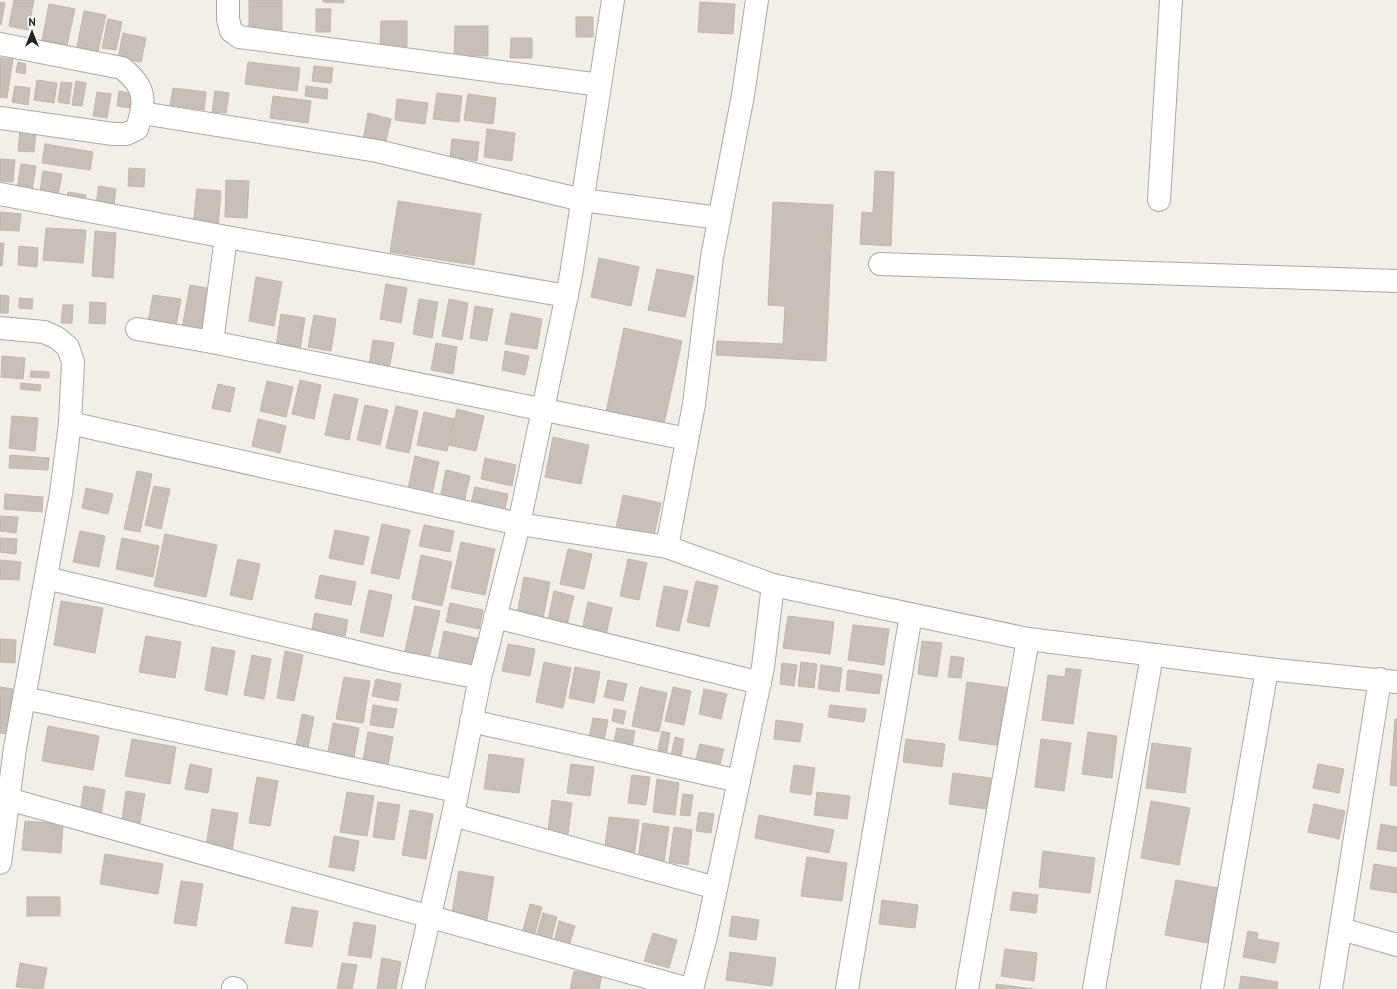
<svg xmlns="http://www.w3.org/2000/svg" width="1397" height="989" viewBox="0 0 1397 989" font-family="'PT Sans',sans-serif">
<rect width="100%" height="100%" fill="#f2efe9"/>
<!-- building -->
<g fill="#c7bfb8" stroke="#c4b6ab">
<polygon points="14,0 34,0 28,30 9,26"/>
<rect x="249" y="0" width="33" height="30"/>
<polygon points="323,0 344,0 344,3 323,2"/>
<polygon points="0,2 5,3 1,25 0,24"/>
<polygon points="700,2 735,4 733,34 698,32"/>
<polygon points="49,4 75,9 67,45 42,40"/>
<polygon points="316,9 331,9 330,32 316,32"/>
<polygon points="84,11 106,15 98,51 77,47"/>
<rect x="576" y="17" width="17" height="20"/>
<polygon points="108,19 122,22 116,50 102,48"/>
<polygon points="381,21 407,21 407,47 380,47"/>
<polygon points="455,26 488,26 488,56 454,56"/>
<polygon points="123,33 146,38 141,62 118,58"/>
<polygon points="511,38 532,38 532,58 510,58"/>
<polygon points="0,58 13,59 7,98 0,97"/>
<polygon points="18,62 26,64 25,74 16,72"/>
<polygon points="248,62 300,68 297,91 245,84"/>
<polygon points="314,66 333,68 331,83 312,81"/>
<polygon points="37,80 57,83 54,103 34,100"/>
<polygon points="76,81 86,83 82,106 72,105"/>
<polygon points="61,82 72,83 69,104 58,102"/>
<polygon points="15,86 30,88 28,105 12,102"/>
<polygon points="306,86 328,89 327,99 305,96"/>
<polygon points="173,88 206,92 204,110 170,105"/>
<polygon points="119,91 134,94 131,108 117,106"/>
<polygon points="215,91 229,93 226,113 212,112"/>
<polygon points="97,92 111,94 107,118 93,116"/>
<polygon points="437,93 462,96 459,122 433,119"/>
<polygon points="468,94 496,98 493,124 464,120"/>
<polygon points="273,96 311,101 308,123 270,118"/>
<polygon points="397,99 428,103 425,124 395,120"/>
<polygon points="368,113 391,119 385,145 363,140"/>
<polygon points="20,129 36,130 34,152 18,151"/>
<polygon points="487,129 515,133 512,161 484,157"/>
<polygon points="452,139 479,142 477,161 450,157"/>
<polygon points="45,144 93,152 90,170 42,163"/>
<polygon points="0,159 15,160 13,182 0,181"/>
<polygon points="21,164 36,166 32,191 17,188"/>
<polygon points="129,168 145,169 144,187 128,186"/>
<polygon points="43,171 62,174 58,195 40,192"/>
<polygon points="875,171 894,172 891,246 860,244 862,212 873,213"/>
<polygon points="226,180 249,181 247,218 225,217"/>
<polygon points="99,186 116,189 113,211 95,208"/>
<polygon points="197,189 221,191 218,228 193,226"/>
<polygon points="68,192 86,195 84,207 66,204"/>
<polygon points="398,201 481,214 474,265 390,252"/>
<polygon points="773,202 833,205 826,361 716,355 717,341 783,344 785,306 768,305"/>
<polygon points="0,212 21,214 19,231 0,230"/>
<polygon points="46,228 86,230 83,263 43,260"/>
<polygon points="95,231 116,233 113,278 92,276"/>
<polygon points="0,243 4,243 2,266 0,266"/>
<polygon points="19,246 38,248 37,267 18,265"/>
<polygon points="599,258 639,267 631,306 591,297"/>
<polygon points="657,269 694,276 685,317 648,310"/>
<polygon points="256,277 282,282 274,326 249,321"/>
<polygon points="386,284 407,288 401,323 380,319"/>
<polygon points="190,285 212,289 205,333 182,329"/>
<polygon points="0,295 9,296 8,313 0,313"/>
<polygon points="153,295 181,299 175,332 147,327"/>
<polygon points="19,298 33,299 32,309 19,308"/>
<polygon points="419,299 438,302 432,338 413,334"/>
<polygon points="449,299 468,303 462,340 442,336"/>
<polygon points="90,302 106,303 105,324 89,323"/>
<polygon points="63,305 73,305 72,323 61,323"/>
<polygon points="475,306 493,309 487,341 470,338"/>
<polygon points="511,313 542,319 537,349 505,344"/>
<polygon points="281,314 305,318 300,350 276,346"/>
<polygon points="314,315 336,319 331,351 308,347"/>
<polygon points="624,328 682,341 664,424 606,412"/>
<polygon points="373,340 394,343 389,369 369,365"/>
<polygon points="436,343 457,347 453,374 431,370"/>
<polygon points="505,351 529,356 525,375 502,370"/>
<polygon points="2,356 25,358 23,379 1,377"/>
<polygon points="31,371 49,372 49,378 30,377"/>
<polygon points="300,380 321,385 314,419 292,414"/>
<polygon points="267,381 293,387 286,417 260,411"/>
<polygon points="21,383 41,385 40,391 20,389"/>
<polygon points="218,384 235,388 230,412 212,408"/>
<polygon points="334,394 358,399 349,440 325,435"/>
<polygon points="365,405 388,410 380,445 357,440"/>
<polygon points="396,406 418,411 409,453 386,448"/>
<polygon points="457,409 484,416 476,451 449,445"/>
<polygon points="424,412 454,419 447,451 417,445"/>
<polygon points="12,416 38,418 35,451 9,448"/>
<polygon points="258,419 286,426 280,453 252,446"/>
<polygon points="553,437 589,445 581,484 545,477"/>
<polygon points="10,455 49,458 48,470 9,468"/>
<polygon points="415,456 439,462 432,494 408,489"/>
<polygon points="485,458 516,465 512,486 481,479"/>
<polygon points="446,470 470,476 464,503 440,498"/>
<polygon points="137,471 152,474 140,532 124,529"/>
<polygon points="154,486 170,489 161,529 145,525"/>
<polygon points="475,487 508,494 505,510 471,503"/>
<polygon points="86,488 113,494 108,514 82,508"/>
<polygon points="5,494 43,497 42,512 4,509"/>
<polygon points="623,495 661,503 654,536 616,528"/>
<polygon points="0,516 18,517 16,533 0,531"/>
<polygon points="382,524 410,530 399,579 371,573"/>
<polygon points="424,525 454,531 450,552 419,546"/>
<polygon points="335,530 369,537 363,565 329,558"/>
<polygon points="80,531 105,536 99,567 73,562"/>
<polygon points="165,534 217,545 206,597 154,586"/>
<polygon points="0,538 17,539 16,554 0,552"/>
<polygon points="122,538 159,546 153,577 116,569"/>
<polygon points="461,542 495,549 485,595 451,588"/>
<polygon points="568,549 592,554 584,589 560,584"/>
<polygon points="421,555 452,562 442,606 412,599"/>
<polygon points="238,559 260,564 252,600 230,595"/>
<polygon points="628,559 647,563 639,600 620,596"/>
<polygon points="0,560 21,562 19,580 0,579"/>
<polygon points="320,575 356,582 351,605 315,598"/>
<polygon points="524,577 550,582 543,619 517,614"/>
<polygon points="696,581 718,586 709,627 687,622"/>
<polygon points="664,586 688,591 679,631 656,626"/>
<polygon points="369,590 392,595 383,637 360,632"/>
<polygon points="554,591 574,596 567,625 548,621"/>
<polygon points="61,601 103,608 95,653 54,645"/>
<polygon points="588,602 612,608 606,635 582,630"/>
<polygon points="450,603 483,610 479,629 446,622"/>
<polygon points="415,606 440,611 429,660 404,655"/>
<polygon points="315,613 348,620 345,636 312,629"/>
<polygon points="788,616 834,622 830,654 783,648"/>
<polygon points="853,625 889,629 884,665 848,660"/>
<polygon points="444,631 481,639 475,667 438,659"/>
<polygon points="146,636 181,642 175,678 139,672"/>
<polygon points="0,639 16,640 15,663 0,662"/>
<polygon points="922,641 942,643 937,677 918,674"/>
<polygon points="508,644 535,649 530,676 502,671"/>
<polygon points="212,647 235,651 227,695 205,690"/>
<polygon points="285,651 303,655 294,701 277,698"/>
<polygon points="252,655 271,659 264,699 244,695"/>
<polygon points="951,656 964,658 961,678 948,677"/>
<polygon points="544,662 571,668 563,708 536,702"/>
<polygon points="801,662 817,664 814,688 798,686"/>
<polygon points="782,663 797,665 794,686 780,684"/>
<polygon points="821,665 842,668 839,692 818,689"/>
<polygon points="575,667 600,672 594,703 569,698"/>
<polygon points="1066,668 1081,670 1073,724 1042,720 1048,675 1065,677"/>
<polygon points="848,670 882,675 879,694 846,690"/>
<polygon points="344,677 370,681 363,723 336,719"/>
<polygon points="376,679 401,684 398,701 372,696"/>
<polygon points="608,680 627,684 623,701 604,697"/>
<polygon points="967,682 1011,688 1003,746 959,740"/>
<polygon points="0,687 13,689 7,734 0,733"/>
<polygon points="640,687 667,693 659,732 632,726"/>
<polygon points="673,687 691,691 684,725 665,721"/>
<polygon points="704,689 727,694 721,719 699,714"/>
<polygon points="373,705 397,709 393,728 370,725"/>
<polygon points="830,705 866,709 864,722 828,717"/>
<polygon points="614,709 626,711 623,724 612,721"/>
<polygon points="302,714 314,717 307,753 295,751"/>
<polygon points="593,718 608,720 604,741 589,738"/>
<polygon points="1395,719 1397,719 1397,786 1390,785"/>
<polygon points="776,720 803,724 800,742 774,739"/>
<polygon points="333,723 359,728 353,762 327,758"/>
<polygon points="48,726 99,736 93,770 42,761"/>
<polygon points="617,728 635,731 631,753 612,750"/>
<polygon points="662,731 670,733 666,756 657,754"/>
<polygon points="368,732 393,737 387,771 362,766"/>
<polygon points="1088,732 1117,736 1112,778 1082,774"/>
<polygon points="675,737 684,739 681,757 671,756"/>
<polygon points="132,739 176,747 170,784 125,776"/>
<polygon points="906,739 945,744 942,767 903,762"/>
<polygon points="1041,739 1071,743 1064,791 1035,787"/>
<polygon points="1152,743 1191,748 1185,793 1146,788"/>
<polygon points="700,744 724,749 720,764 696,759"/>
<polygon points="489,754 524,759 519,793 484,789"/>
<polygon points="190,764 212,769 208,793 185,789"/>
<polygon points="571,764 594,767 590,796 567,793"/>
<polygon points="1318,764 1344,769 1339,793 1313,788"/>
<polygon points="794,765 815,768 811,795 790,792"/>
<polygon points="953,773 991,778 987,809 949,804"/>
<polygon points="632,775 650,777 646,805 628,803"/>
<polygon points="257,777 278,781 270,826 249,823"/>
<polygon points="657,779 679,783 675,815 653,812"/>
<polygon points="84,786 105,790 101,815 80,812"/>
<polygon points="126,791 145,794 140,823 122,820"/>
<polygon points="347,792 374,796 367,836 340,832"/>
<polygon points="817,792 850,796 847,819 814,815"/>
<polygon points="683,794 693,795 690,816 680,815"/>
<polygon points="552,800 572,803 568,834 548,831"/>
<polygon points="1151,801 1190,808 1179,865 1141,858"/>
<polygon points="378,802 400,805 394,840 373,837"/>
<polygon points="1314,804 1345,811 1339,839 1308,832"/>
<polygon points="212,809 238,813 232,851 206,846"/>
<polygon points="410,810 433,814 426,859 402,855"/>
<polygon points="699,812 714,814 711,833 696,831"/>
<polygon points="759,815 834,830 829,853 755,838"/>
<polygon points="609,817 639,820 634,857 604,853"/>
<polygon points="25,821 63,824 61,853 22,850"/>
<polygon points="643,823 669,827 664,861 638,858"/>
<polygon points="1381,824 1397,827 1397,852 1377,849"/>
<polygon points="674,827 692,830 688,865 669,862"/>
<polygon points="334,836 359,841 354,871 329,867"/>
<polygon points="1043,851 1095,858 1090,893 1039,887"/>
<polygon points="105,854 163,864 158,894 100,884"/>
<polygon points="807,857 847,863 842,901 801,896"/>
<polygon points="1374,864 1397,868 1397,893 1370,889"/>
<polygon points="459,871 494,877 486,925 451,919"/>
<polygon points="1176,880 1218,888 1208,943 1165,935"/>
<polygon points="181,881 203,884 196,926 174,923"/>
<polygon points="1013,892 1038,895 1036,913 1010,910"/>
<rect x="27" y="897" width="33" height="19"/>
<polygon points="882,900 918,905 915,928 879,924"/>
<polygon points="530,904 542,907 532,944 520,941"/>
<polygon points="292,907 318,911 312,947 285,943"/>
<polygon points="543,913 557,917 549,948 534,944"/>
<polygon points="732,916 759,920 756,940 729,936"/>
<polygon points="559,921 575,926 569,946 554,943"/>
<polygon points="354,922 376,926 371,958 348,955"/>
<polygon points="1248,931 1258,933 1257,939 1279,943 1275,963 1243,957"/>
<polygon points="653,933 677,940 669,968 644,961"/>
<polygon points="1005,949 1037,953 1034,981 1001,976"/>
<polygon points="730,952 776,958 772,986 726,980"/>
<polygon points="382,958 401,962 396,989 377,989"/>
<polygon points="20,963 47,968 43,989 16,987"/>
<polygon points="342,963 357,965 352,989 337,989"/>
<polygon points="574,971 602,976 599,989 570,989"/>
<polygon points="1241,976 1278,982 1277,989 1239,989"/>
<polygon points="996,984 1033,989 996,989"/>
</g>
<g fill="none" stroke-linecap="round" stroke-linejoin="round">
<!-- minor casing -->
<g stroke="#a9a9a9" stroke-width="24">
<g id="minor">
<polyline points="228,0 228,19 231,31 239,37 600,85"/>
<path d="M 0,44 L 122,68 C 146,87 146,100 137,129 L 126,134 L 113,134 L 0,118"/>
<polyline points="142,113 377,151 582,200 719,218"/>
<polyline points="0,194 226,237 567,296"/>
<polyline points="1159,200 1171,0"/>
<polyline points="880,264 1397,281"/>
<polyline points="0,328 44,332 57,338 68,347 73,362 70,423 61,494 15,748 0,863"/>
<polyline points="137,329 212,342 687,439"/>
<polyline points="212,342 226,237"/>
<polyline points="70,423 519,524 667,547 773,585 1028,639 1267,669 1397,682"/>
<polyline points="667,547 694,404 712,257 743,95 757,0"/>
<polyline points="46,578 398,662 480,678"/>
<polyline points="495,617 760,683"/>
<polyline points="24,698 456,791"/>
<polyline points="471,721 739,781"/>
<polyline points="8,799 689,989"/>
<polyline points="453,815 716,888"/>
<polyline points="1341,929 1397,945"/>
<polyline points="233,988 236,989"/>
<polyline points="413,989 453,815 480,678 519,524 571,275 613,0"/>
<polyline points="692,989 706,936 763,667 773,585"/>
<polyline points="847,989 911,615"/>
<polyline points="967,989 1028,639"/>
<polyline points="1094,989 1152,655"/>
<polyline points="1212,989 1267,669"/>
<polyline points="1331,989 1380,679"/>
</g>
</g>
<!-- minor -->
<use href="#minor" stroke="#fff" stroke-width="22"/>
</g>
<!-- north arrow -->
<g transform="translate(32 32)" stroke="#ffffff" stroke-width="3" paint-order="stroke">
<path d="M0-3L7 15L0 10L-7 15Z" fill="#222222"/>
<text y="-6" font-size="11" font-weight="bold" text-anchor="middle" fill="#222222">N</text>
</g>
</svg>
